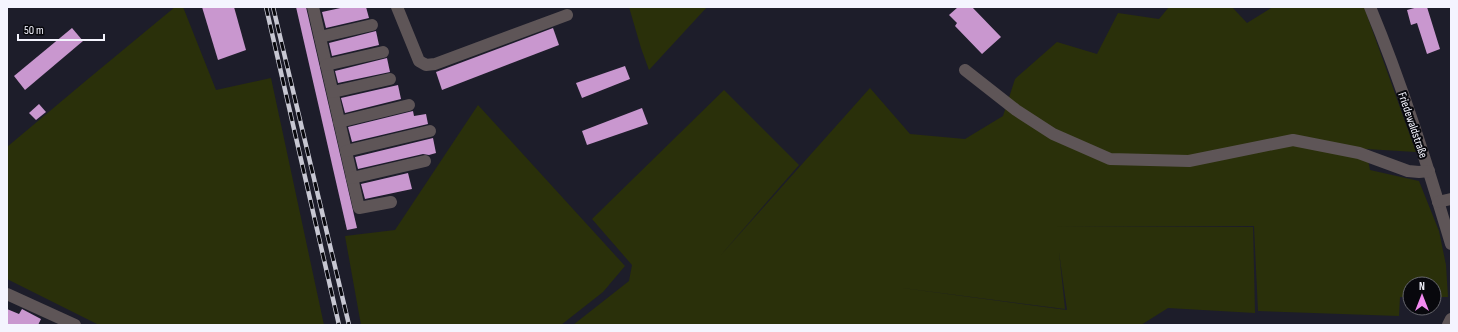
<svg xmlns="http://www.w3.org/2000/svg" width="1458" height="332" viewBox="0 0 1458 332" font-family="'Sofia Sans Condensed',sans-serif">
<rect width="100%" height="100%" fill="#1d1d2a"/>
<!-- green -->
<g fill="#2a300a" fill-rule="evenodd">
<polygon points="175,7 183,7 216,90 271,78 324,325 99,325 7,279 7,147 88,79"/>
<polygon points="629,7 707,7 649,70 641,48"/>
<path d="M 1169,7 L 1232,7 L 1247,23 L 1273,7 L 1364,7 L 1416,152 L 1366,149 L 1370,170 L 1419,181 L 1439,231 L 1446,265 L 1448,297 L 1434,297 L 1434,284 L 1410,284 L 1410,297 L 1400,297 L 1399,316 L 1258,311 L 1254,226 L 1056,227 L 1253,227 L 1255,313 L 1168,308 L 1141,325 L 573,325 L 629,281 L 632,265 L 592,219 L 724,90 L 799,165 L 720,256 L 870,88 L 910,134 L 965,139 L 1003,116 L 1015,79 L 1057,42 L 1097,54 L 1118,13 L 1159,19 ZM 1059,252 L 1067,310 L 895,287 L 1065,309 Z"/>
<polygon points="478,105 625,266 603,292 561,325 361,325 345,236 395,230"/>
</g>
<!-- building -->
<g fill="#c997cf">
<polygon points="202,7 234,7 246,50 218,60"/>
<polygon points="296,7 306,7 357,228 347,230"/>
<polygon points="345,7 366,7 369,18 326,28 322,12"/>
<polygon points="958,7 972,7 1001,37 982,54 955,26 957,23 949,15"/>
<polygon points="1418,7 1427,7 1440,49 1427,54 1417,23 1411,25 1407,10"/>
<polygon points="72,28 83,41 25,90 14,76"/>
<polygon points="553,28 559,45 442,90 436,72"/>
<polygon points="376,31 379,45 332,56 329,43"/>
<polygon points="387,58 390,72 338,83 335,71"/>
<polygon points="625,66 630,79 582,98 576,83"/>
<polygon points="398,85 401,99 345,113 341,98"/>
<polygon points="39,104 46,112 36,120 29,113"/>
<polygon points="642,108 648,124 587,145 582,131"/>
<polygon points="413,111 414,116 426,114 428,124 352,142 348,127"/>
<polygon points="433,138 436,153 429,155 423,154 358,169 355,157"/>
<polygon points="408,173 412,189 365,199 361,184"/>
<polygon points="7,309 19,314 22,309 41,319 38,325 7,325"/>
</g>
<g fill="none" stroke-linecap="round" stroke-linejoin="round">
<!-- minor -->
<g stroke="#5e5557" stroke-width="12">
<polyline points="313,7 359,208 391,202"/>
<polyline points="397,7 419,61 426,65 435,64 567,15"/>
<path d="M 1370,7 C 1402,84 1427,164 1451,244"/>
<polyline points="320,37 372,25"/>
<polyline points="326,65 383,52"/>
<polyline points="965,70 1016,110 1053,134 1110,159 1189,161 1293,140 1359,153 1408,171 1419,172 1429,171"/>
<polyline points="333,92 390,79"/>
<polyline points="339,122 409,105"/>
<polyline points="346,151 430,131"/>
<polyline points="352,178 425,161"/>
<polyline points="1438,202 1451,199"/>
<polyline points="7,294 75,325"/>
<polyline points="1448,325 1451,319"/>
</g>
<!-- rail casing -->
<g stroke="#c7c7d2" stroke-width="4.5">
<g id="rail">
<polyline points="266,7 339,325"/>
<polyline points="273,7 349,325"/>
</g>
</g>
<!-- rail -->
<use href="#rail" stroke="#08080d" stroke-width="3" stroke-dasharray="9" stroke-linecap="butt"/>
</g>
<g text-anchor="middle" stroke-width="4" stroke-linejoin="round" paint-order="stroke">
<!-- street labels -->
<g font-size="12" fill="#f4f4fe" stroke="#08080d">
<text transform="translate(1413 125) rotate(71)" y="4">Friedewaldstraße</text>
</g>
</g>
<!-- border -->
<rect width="1458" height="332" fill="none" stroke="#f4f4fe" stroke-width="16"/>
<!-- north arrow -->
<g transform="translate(1422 296)"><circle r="19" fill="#08080d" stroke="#66666d"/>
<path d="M0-3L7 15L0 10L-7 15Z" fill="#f38af1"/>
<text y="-6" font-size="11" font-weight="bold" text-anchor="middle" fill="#f4f4fe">N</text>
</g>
<!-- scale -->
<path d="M18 34v6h86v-6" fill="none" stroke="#f4f4fe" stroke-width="2"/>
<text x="24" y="34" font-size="12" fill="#f4f4fe" stroke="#08080d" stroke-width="3" paint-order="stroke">50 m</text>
</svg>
